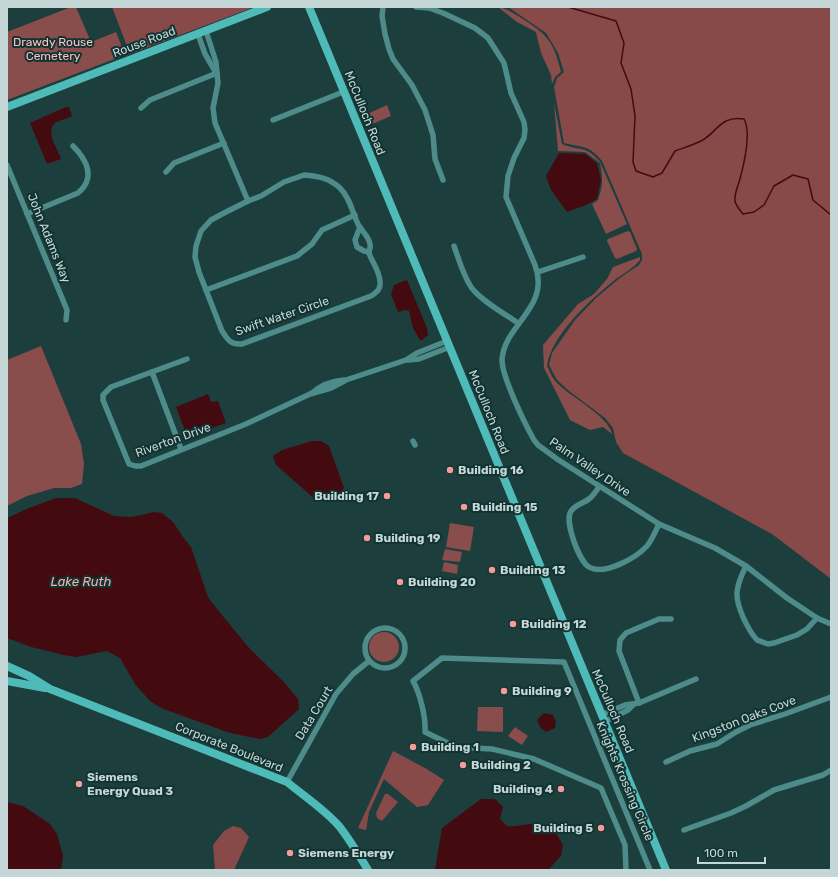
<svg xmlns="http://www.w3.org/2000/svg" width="838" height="877" viewBox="0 0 838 877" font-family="Rubik,sans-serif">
<rect width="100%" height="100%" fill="#1c3e3d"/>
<!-- green -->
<g fill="#894d4c">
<polygon points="71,7 76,7 91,42 116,32 125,55 7,100 7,32"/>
<path d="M 498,7 C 507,7 538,28 544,35 C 554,44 558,60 561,72 L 555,77 L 552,84 L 551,75 L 541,53 L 536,32 L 517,22 Z"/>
<path d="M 554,103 L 562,144 C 580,152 585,144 600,162 L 627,224 L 606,234 L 592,204 L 598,200 C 603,185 603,179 600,163 L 585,152 L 558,151 Z"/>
<polygon points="387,105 391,116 370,125 365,115"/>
<polygon points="628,231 630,232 637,249 636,251 617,259 615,258 607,241 608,239"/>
<path d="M 640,257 L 640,260 C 634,268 624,273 616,279 C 592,298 551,335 547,366 C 550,371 552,378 556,382 C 570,397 609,416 612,434 L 603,427 L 590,430 L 570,420 L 544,368 L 543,345 L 578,304 L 594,294 L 607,279 L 613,267 Z"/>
<polygon points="41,346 81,444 84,464 82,484 71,488 54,488 27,496 7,506 7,360"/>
<polygon points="450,523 474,527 470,551 446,547"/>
<polygon points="445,549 462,552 460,562 442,560"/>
<polygon points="444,562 458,565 457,574 442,571"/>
<circle cx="384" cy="647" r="15"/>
<polygon points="478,707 503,707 503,732 477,731"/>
<polygon points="515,727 528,736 522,745 508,736"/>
</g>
<!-- forest -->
<g fill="#884a49">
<polygon points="112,7 254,7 130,54"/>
<path d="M 508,7 L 831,7 L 831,579 L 772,534 L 623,453 L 616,442 L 613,428 L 605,418 L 569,391 L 557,380 L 549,365 L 552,353 L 575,320 L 596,298 L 621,277 L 639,265 L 642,260 L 642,254 L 602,161 C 588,144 583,148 564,143 L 554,87 L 557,78 L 564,72 L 558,53 L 546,33 Z"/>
<polygon points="393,751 425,768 444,780 428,805 417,807 384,779 369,812 366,830 358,828"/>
<polygon points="385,794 388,794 398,802 382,821 377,818 376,813"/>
<polygon points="233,826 241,828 249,837 234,870 215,870 213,845 224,831"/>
</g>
<!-- water -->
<g fill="#430a0f">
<path d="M 66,107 L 69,107 L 72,116 C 67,119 60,120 55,123 C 45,132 58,149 61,159 L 47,164 L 30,123 Z"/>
<polygon points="559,153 585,154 597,163 601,180 597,199 586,205 567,212 551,190 546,176"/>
<polygon points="407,280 427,328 428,335 422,340 420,340 413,328 409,311 405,310 398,312 391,294 394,285"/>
<polygon points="208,394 211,402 218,401 226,423 187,436 176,407"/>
<polygon points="312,441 321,441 329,446 344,488 339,495 329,495 316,500 276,465 273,456 282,450"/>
<polygon points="56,498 75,498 114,516 131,517 146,514 154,512 162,513 167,517 173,522 183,537 191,547 208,597 217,609 250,649 283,681 298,699 299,709 268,737 260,739 230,733 161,708 150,701 135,684 120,658 107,651 76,657 64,655 31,647 7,638 7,518 29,508"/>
<polygon points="544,713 553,715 556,722 555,728 546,732 540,727 537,720"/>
<path d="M 481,799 L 495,799 L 503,807 L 500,819 L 507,826 C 523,828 537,819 550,827 C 556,831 560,840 563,845 L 561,856 L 548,870 L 435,870 L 442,828 Z"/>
<polygon points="7,802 23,806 50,824 57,834 63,856 61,870 7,870"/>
</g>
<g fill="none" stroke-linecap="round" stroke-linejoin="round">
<!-- stream -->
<path stroke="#430a0f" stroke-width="1.5" d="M 568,7 L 616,21 L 624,43 L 621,63 L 631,89 L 635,116 L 633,162 L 636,171 L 653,177 L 662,173 L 675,151 C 683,148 693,145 701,141 C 717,133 720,115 744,119 C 752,133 744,164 740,179 C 738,186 734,194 735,201 C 736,206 740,210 743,214 L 754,212 L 764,205 L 774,186 L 793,175 L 808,179 L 813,200 L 831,215"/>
<!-- street -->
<g stroke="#4d8c8a" stroke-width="5.5">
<polyline points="383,7 382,16 385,34 389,49 393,59 412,85 425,110 433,135 435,159 443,180"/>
<path d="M 416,7 L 429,8 L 443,13 L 475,28 L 488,38 L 504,63 L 511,93 L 524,122 L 525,130 L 524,138 L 514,158 L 508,176 L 506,197 L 535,265 C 551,308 504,324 502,360 C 502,377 525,424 534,440 L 538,445 L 557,459 L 659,524 L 715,548 L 746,566 L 787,598 L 817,618 L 831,624"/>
<polyline points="206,31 216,62 218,83 213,108 215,123 248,201"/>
<polyline points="198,34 205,54 215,71"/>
<polyline points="141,108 150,100 217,73"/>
<polyline points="273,120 343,92"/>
<polyline points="7,165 67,310 66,320"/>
<polyline points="166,172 174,163 224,143"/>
<path d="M 304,175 C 318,176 329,178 340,188 C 351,199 352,213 359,226 C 363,232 369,237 370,244 C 371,247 369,250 369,253 C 372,262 380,272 380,282 C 381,289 377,292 371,296 L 242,344 C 230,345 228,340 222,331 L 199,272 L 195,257 L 196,246 L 201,231 L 211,220 L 224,213 L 248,201 L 261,196 L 284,182 Z"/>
<path d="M 27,214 L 78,193 C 96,178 87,160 73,146"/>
<polyline points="360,227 355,240 357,247 364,251 369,252"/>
<path d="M 454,246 C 459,260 463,275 471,287 C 480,300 505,314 518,323"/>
<polyline points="538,272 583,257"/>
<polyline points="206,290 297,256 312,244 322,230 355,215"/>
<polyline points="187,359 111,387 103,395 103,400 129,464 135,466 141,466 246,424 310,394 331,388 346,380 406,360 417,353 447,341"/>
<polyline points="408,360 419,359 450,347"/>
<polyline points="152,372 181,449"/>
<path d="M 312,393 C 321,385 332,381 344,380"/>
<polyline points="413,441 415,445"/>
<path d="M 599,487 C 596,491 593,496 589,499 C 584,503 575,505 571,511 C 564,521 579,561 589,567 C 604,576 636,558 647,546 C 652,540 655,532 659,524"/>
<path d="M 746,566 C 742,574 738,583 737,592 C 736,606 748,630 757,640 L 768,644 L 774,643 L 797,635 L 807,629 L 817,618"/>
<circle cx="385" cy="648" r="20"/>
<polyline points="639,703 619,651 620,640 626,633 659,619 671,619"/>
<polyline points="601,715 625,705 639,703 696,679"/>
<polyline points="604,722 628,710 634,704"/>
<polyline points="666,762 690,751 717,744 736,732 750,725 785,714 831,697"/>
<polyline points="287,782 336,694 353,674 369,661"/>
<polyline points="684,830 731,813 746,806 774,790 823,775 831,770"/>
<path d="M 626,870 L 625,845 L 601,788 L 534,759 L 492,749 L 456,747 L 425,732 C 426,718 420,693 413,681 L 442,658 L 564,662 L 650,870"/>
</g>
<!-- secondary -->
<g stroke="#4fbbb8" stroke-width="8">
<polyline points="309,7 666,870"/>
<polyline points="7,107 267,7"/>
<path d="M 7,666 L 29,676 L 50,689 L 287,782 C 304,796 324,809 339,826 C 350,840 359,855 368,870"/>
<polyline points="7,681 45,688"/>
</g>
</g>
<!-- markers -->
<g fill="#f59b99" stroke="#113332" stroke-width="1.5">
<circle cx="450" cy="470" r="4"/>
<circle cx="387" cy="496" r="4"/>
<circle cx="464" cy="507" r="4"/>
<circle cx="367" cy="538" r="4"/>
<circle cx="492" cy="570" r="4"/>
<circle cx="400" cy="582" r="4"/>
<circle cx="513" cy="624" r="4"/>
<circle cx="504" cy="691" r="4"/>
<circle cx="413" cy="747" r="4"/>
<circle cx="463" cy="765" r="4"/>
<circle cx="79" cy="784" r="4"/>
<circle cx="561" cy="789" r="4"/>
<circle cx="601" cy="828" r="4"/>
<circle cx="290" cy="853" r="4"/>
</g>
<g text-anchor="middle" stroke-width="4" stroke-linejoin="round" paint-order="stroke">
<!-- park labels -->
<g font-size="12" fill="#fec2bf" stroke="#113332">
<text x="53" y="46">Drawdy Rouse<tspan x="53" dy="14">Cemetery</tspan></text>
</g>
<!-- street labels -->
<g font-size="12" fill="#c4d7d6" stroke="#113332">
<text transform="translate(144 42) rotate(-21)" y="4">Rouse Road</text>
<text transform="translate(365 113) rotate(68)" y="4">McCulloch Road</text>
<text transform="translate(49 238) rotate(68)" y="4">John Adams Way</text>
<text transform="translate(282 316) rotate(-19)" y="4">Swift Water Circle</text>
<text transform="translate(489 412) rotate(68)" y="4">McCulloch Road</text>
<text transform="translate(173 440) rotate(-20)" y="4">Riverton Drive</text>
<text transform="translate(590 467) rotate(34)" y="4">Palm Valley Drive</text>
<text transform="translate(613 711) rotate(67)" y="4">McCulloch Road</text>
<text transform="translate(314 713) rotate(-59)" y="4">Data Court</text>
<text transform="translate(744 719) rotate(-21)" y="4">Kingston Oaks Cove</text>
<text transform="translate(229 747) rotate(22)" y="4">Corporate Boulevard</text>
<text transform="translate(625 781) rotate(67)" y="4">Knights Krossing Circle</text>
</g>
<!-- poi labels -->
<g font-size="12" font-weight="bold" fill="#c4d7d6" stroke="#113332" text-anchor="start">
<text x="458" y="474">Building 16</text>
<text x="379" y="500" text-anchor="end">Building 17</text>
<text x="472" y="511">Building 15</text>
<text x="375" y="542">Building 19</text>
<text x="500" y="574">Building 13</text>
<text x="408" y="586">Building 20</text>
<text x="521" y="628">Building 12</text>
<text x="512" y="695">Building 9</text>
<text x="421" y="751">Building 1</text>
<text x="471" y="769">Building 2</text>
<text x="87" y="781">Siemens<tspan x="87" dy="14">Energy Quad 3</tspan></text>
<text x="553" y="793" text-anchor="end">Building 4</text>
<text x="593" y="832" text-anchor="end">Building 5</text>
<text x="298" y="857">Siemens Energy</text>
</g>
<!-- water labels -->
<g font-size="13" font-style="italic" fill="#fbadaa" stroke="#113332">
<text x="81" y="586">Lake Ruth</text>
</g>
</g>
<!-- border -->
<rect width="838" height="877" fill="none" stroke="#c4d7d6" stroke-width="16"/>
<!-- scale -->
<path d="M698 857v6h67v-6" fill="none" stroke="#c4d7d6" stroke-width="2"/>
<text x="704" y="857" font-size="12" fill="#c4d7d6" stroke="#113332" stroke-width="3" paint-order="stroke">100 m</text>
</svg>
